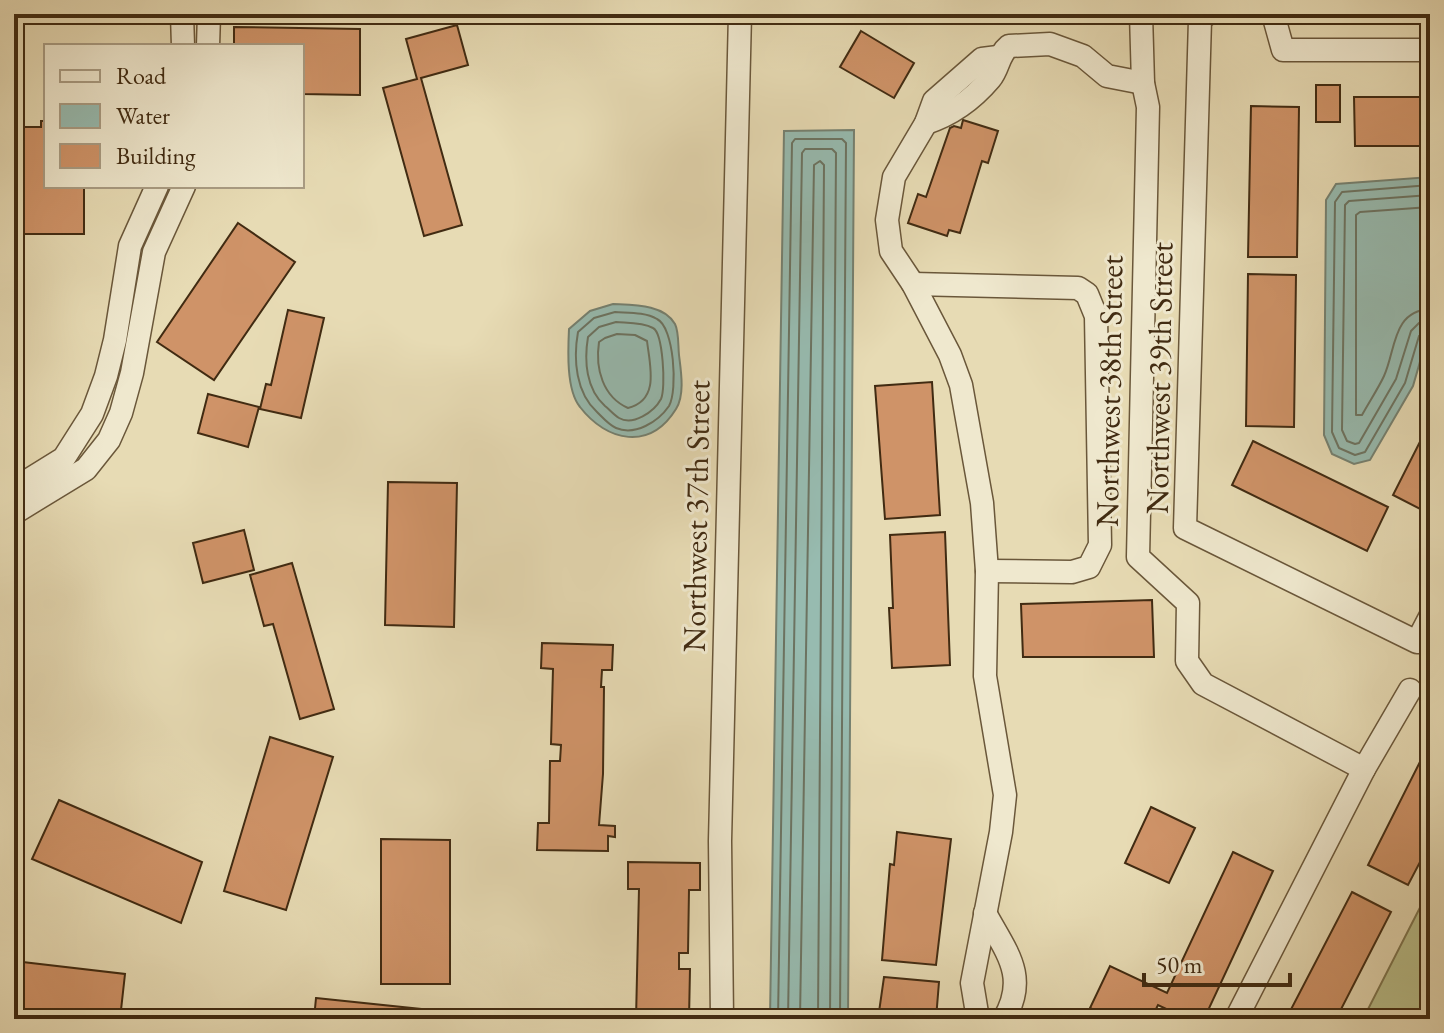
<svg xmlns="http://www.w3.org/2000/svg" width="1444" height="1033" viewBox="0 0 1444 1033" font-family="'EB Garamond',serif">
<rect width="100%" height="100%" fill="#e7dbb4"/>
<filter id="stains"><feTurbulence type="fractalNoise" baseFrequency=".0025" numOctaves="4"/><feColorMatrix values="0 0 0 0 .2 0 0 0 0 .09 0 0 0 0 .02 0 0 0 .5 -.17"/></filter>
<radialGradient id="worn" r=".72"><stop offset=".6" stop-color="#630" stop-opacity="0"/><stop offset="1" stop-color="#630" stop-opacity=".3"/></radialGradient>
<!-- green -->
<polygon fill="#b9bf8a" stroke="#7d754e" stroke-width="2" points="1430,888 1430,1019 1363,1019"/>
<!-- water -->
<g fill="#97bbb0" stroke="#758171" stroke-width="2">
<polygon points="854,130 848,1019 770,1019 784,131"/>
<polygon points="1430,177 1430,327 1413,386 1370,460 1354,464 1332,454 1324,435 1326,200 1336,184"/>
<path d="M 613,304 C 633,305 664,304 675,324 C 679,332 678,346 679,355 C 681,371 685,395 676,409 C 650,451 607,442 580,407 C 566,390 568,350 569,329 L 590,311 Z"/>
</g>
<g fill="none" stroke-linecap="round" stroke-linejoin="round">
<!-- shore -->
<g stroke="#6c7361" stroke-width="2">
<polyline points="1430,185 1342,192 1335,202 1332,432 1339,448 1355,455 1365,452 1405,383 1419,336 1430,332"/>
<polyline points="1430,195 1349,201 1345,205 1342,430 1347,441 1355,444 1359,443 1396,379 1411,331 1419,323 1430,322"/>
<path d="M 1430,207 L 1360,212 L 1356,215 L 1356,415 L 1362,415 C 1369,402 1378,389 1384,376 C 1396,350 1392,311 1430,309"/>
<path d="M 615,312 C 628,313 645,312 657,319 C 674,327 678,390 669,406 C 658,422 635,436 616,428 C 609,425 603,418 597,412 C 576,393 573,360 578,332 L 594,318 Z"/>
<path d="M 616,322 C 627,323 642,322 653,328 C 663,333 666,388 661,399 C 654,412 633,426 619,418 C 614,415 609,409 605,406 C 586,389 584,361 588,337 L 599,327 Z"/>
<path d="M 617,334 L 635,335 L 647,341 C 650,366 660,400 628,408 C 603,397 595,369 599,342 L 605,338 Z"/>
<polyline points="778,1019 792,143 795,139 842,139 846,143 840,1019"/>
<polyline points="788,1019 802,153 805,149 832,149 836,153 830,1019"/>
<polyline points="800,1019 814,165 820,161 824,165 818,1019"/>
</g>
</g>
<!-- building -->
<g fill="#cf9368" stroke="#412b12" stroke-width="2">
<polygon points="457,25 468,65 421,78 462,225 424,236 383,88 417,79 406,39"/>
<polygon points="234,27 360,29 360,95 302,94 302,46 234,46"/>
<polygon points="861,31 914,63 894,98 840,67"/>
<rect x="1316" y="85" width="24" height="37"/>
<polygon points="1354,97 1430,97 1430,146 1355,146"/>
<polygon points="1251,106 1299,107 1297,257 1248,257"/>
<polygon points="963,120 998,131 988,163 982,161 960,233 949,230 947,236 908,223 918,194 926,197 950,128 954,126 961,128"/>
<polygon points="41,121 46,121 46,186 84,186 84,234 14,234 14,127 41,127"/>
<polygon points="238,223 295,262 214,380 157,342"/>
<polygon points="1248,274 1296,275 1294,427 1246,426"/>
<polygon points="288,310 324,318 301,418 260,409 266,384 271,385"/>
<polygon points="932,382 940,515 885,519 875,386"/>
<polygon points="208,394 259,407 248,447 198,433"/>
<polygon points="1430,422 1430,514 1393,495"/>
<polygon points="1253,441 1388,507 1367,551 1232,485"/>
<polygon points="388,482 457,483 454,627 385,625"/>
<polygon points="244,530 254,570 203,583 193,543"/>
<polygon points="945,532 950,665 892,668 889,608 893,608 890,535"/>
<polygon points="292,563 334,709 300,719 273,624 264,626 250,575"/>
<polygon points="1152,600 1154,657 1023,657 1021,604"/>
<polygon points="542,643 613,645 612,670 602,670 601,687 604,687 603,774 599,825 615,826 615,837 608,836 608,851 537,850 538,823 549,823 550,761 560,761 561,745 551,744 553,669 541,668"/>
<polygon points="270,737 333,757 286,910 224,891"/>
<polygon points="1430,742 1430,843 1408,885 1368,865"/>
<polygon points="59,800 202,862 181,923 32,859"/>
<polygon points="1151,807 1195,828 1169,883 1125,863"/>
<polygon points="897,832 951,839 936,965 882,960 890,864 894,865"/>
<polygon points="381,839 450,840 450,984 381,984"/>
<polygon points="1233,852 1273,871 1204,1019 1188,1019 1158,1005 1151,1019 1112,1019 1090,1008 1110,966 1167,993"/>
<polygon points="628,862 700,863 700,890 689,890 688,953 679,953 679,969 690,969 689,1019 636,1019 639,889 628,889"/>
<polygon points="1352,892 1391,912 1336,1019 1286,1019"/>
<polygon points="14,961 125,974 120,1019 14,1019"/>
<polygon points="884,977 939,982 936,1019 878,1019"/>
<polygon points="316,998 459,1013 458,1019 314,1019"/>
</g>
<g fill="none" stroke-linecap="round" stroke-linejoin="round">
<!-- minor casing -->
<g stroke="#6a573a" stroke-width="25">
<g id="minor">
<polyline points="182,14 183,46"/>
<polyline points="1141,14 1143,83 1148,107 1138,557 1188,603 1187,661 1203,684 1364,769"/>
<polyline points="1207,14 1200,20 1185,528 1417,642 1430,617"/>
<polyline points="1273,14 1283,50 1430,50"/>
<polyline points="208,46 209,14"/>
<path d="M 926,123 C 951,115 973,99 990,79 C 999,68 998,55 1009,46 L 1050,44 L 1083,56 L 1107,76 L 1143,83"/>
<polyline points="913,284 1078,288 1087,294 1096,316 1100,545 1089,567 1072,572 987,571"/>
<polyline points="14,489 64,458 92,414 106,376 115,340 130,246 157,186"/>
<polyline points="14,513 86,469 109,440 121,413 132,373 154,252 184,186"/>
<path d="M 985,913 C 1006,952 1029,976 1004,1019"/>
<polyline points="722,1019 720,841 740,14"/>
<polyline points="978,1019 972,983 1001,832 1005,795 985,676 987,571 982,503 961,385 950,355 913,284 891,251 887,220 894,177 926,123 934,101 982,59 998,57"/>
<polyline points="1236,1019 1364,769 1410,690"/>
</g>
</g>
<!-- minor -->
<use href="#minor" stroke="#efe8ce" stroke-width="22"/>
</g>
<g text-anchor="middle" stroke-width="6" stroke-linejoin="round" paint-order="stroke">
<!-- street labels -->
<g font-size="32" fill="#412b12" stroke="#efe8ce">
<text transform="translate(1159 378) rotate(-89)" y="11">Northwest 39th Street</text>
<text transform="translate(1109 391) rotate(-89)" y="11">Northwest 38th Street</text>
<text transform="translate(696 516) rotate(-89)" y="11">Northwest 37th Street</text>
</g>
</g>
<!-- margin -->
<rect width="1444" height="1033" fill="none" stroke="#e7dbb4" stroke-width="48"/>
<rect x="16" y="16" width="1412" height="1001" fill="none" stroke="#412b12" stroke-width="4"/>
<rect x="24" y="24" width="1396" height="985" fill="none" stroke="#412b12" stroke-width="2"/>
<!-- legend -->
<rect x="44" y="44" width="260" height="144" fill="#efe8ce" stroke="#a99c83" stroke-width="2"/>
<rect x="60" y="70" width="40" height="12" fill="#efe8ce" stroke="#a99c83" stroke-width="2"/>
<text x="116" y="84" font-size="24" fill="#412b12">Road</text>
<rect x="60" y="104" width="40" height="24" fill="#97bbb0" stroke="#a99c83" stroke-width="2"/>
<text x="116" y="124" font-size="24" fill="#412b12">Water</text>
<rect x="60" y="144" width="40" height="24" fill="#cf9368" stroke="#a99c83" stroke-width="2"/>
<text x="116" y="164" font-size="24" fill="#412b12">Building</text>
<!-- scale -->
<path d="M1144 973v12h146v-12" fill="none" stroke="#412b12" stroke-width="4"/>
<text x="1156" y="973" font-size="24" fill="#412b12" stroke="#efe8ce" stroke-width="6" paint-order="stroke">50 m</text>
<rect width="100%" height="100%" filter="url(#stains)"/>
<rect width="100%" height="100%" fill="url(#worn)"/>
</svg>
